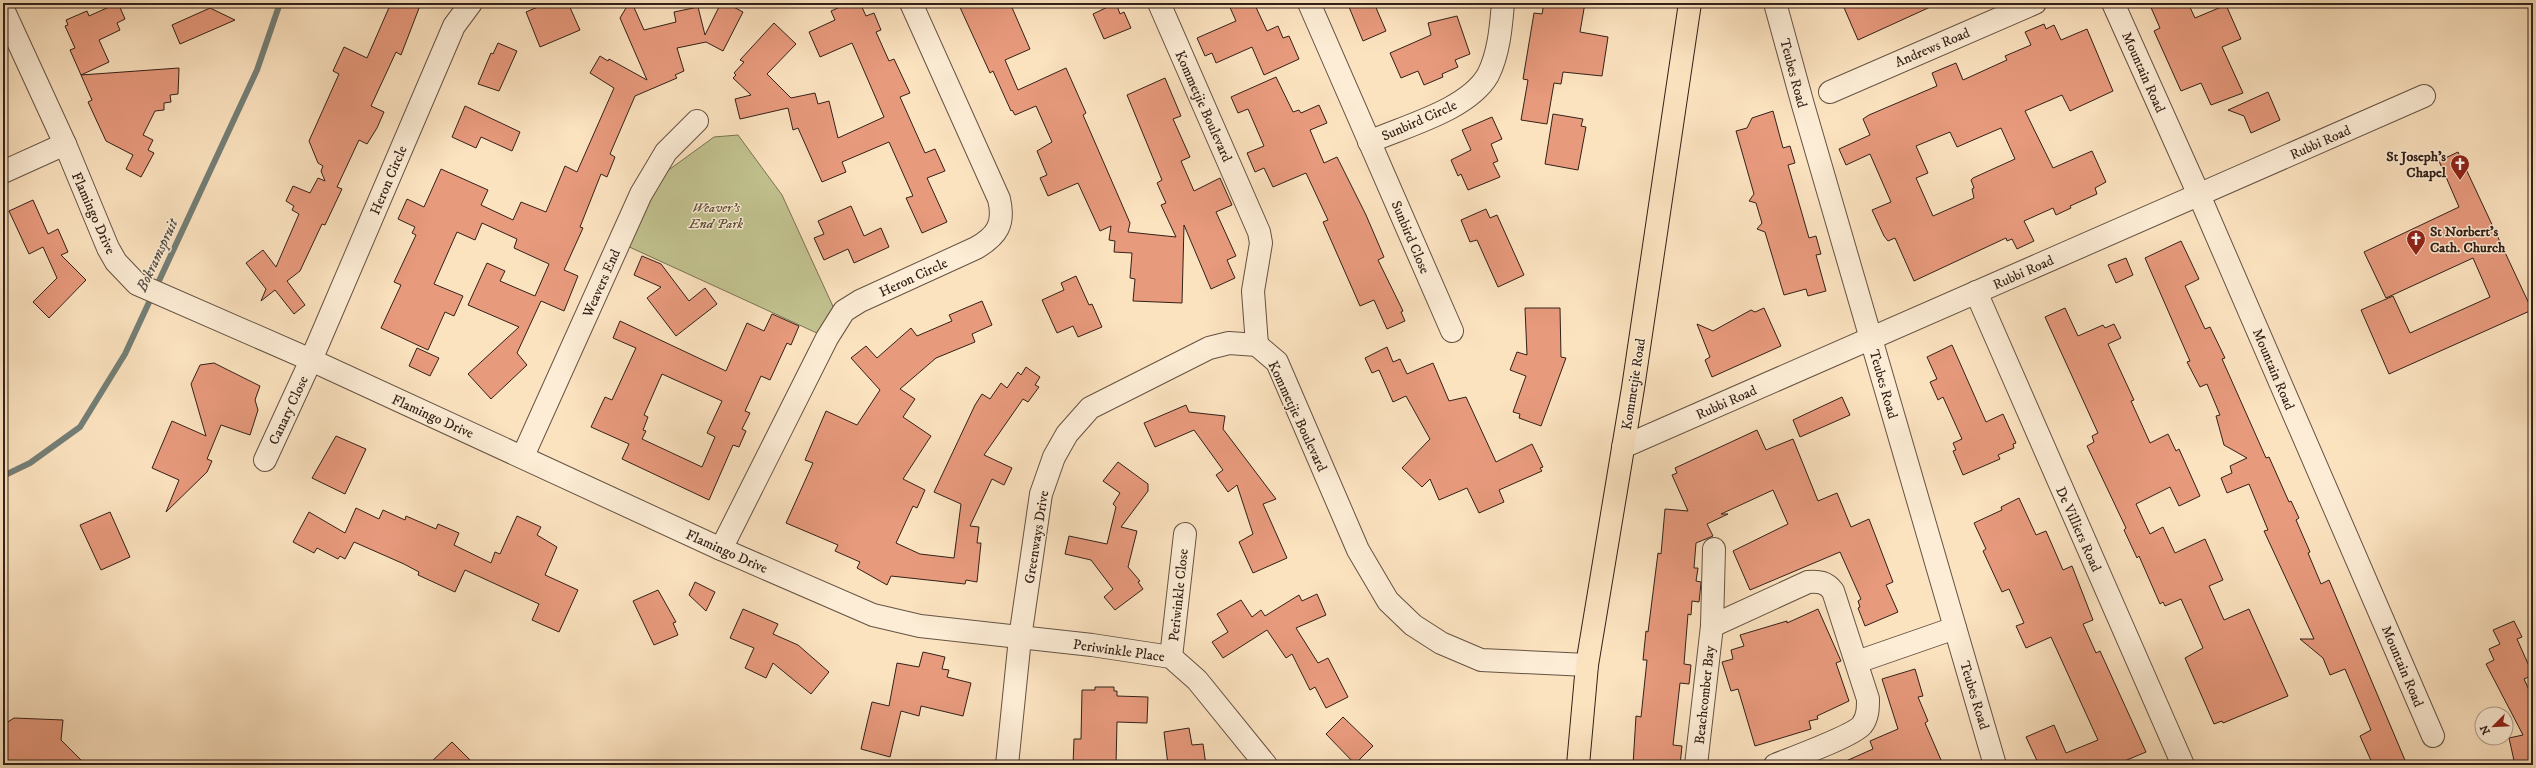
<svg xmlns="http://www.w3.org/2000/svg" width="2536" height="768" viewBox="0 0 2536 768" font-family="'IM FELL DW Pica',serif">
<rect width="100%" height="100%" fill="#fce3c0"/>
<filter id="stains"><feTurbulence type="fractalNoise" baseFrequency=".005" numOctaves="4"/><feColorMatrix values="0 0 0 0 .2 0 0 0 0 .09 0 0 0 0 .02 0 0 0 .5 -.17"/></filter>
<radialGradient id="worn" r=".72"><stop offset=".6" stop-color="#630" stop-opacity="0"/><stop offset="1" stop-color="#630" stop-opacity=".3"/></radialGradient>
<!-- green -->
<polygon fill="#c2c390" stroke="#7a7254" points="738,135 782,195 836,313 819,334 625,245 659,177 714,137"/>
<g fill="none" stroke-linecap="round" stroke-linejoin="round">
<!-- stream -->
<polyline stroke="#747f77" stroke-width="6" points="3,476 30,463 80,427 125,354 257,70 280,3"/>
</g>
<!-- building -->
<g fill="#e89a7d" stroke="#332118" fill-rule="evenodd">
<polygon points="118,3 125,19 117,23 120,30 99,40 109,62 81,75 179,68 178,94 170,95 171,102 164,103 164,110 155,111 143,135 153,140 148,150 154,153 141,177 126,169 133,155 106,141 88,102 92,100 70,50 75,48 65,26 68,25 66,20 87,11 89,16"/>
<polygon points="391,3 421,3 401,55 396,52 371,106 384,112 377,128 367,144 359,140 337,187 342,189 325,225 322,224 300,271 287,281 305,305 294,314 275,290 261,301 266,289 246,263 263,250 276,267 299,214 292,210 294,206 286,201 293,186 310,193 318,178 325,181 321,171 323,166 318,163 309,141 339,74 333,71 344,47 367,58"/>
<polygon points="547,3 568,3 580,30 540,47 526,12"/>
<polygon points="629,3 632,3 644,30 676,22 674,12 698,7 705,35 721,3 726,3 743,12 723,51 706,42 677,48 684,71 675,75 677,78 635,96 610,154 615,157 607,177 601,174 580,227 583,228 564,270 578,276 564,311 541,301 517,353 527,365 491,399 468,374 519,327 468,305 487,263 505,271 500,281 535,296 549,264 514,248 517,239 482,223 475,240 457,232 434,284 463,296 454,316 445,312 428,350 381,328 401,285 394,282 416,235 412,233 415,227 398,219 407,199 424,207 441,169 488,190 481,205 513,220 521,202 546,212 565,166 577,172 614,88 590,73 600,56 608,61 609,59 647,80 620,18"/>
<polygon points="849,3 860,3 866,16 874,13 881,30 876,32 889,61 894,59 910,93 900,97 925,153 935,149 945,171 927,178 947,222 922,233 906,198 913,196 889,142 842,162 846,172 822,182 798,128 793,130 788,108 740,119 735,99 751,95 733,78 736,75 734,73 744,62 740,60 774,23 796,44 767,74 791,98 815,93 818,104 829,101 838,138 884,117 852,43 820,57 809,32 835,20 831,11"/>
<polygon points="958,3 1010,3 1030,49 1005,60 1018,90 1066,68 1086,113 1083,115 1130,223 1128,232 1176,237 1161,205 1166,203 1157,183 1162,180 1127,95 1165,78 1181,116 1173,119 1190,157 1181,161 1194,191 1220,178 1232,205 1216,212 1236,256 1227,260 1235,278 1211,289 1184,225 1182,303 1133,301 1135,279 1130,278 1132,253 1114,252 1115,241 1109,240 1111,226 1100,231 1078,183 1048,196 1040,178 1047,175 1037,151 1052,142 1036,106 1015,115 1012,110 1011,111 993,71 990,73"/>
<polygon points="1116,3 1120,14 1124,12 1131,28 1104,39 1093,14"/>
<polygon points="1228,3 1254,3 1267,31 1278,26 1283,38 1289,36 1299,59 1264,75 1252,47 1216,63 1212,53 1205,56 1197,38 1236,21"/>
<polygon points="1357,3 1374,3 1386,31 1363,41 1349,7"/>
<polygon points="1544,3 1585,3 1580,32 1608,37 1602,76 1563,72 1561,84 1554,83 1547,124 1521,120 1528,80 1523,79 1534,13 1542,14"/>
<polygon points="1842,3 1939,3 1858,40"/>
<polygon points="2149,3 2188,3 2195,18 2226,5 2241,39 2222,47 2243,93 2211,105 2201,83 2181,91 2154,31 2160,28"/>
<polygon points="210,8 235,20 180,44 172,25"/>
<polygon points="1457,16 1470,54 1455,60 1458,67 1442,74 1443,77 1424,85 1418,71 1401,78 1390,53 1431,35 1428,23"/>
<path d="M 2044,24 L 2046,29 L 2054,25 L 2061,40 L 2087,29 L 2113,91 L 2070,111 L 2062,95 L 2025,111 L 2053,168 L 2092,151 L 2106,182 L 2095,188 L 2097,194 L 2070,206 L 2071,208 L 2056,215 L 2053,208 L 2024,221 L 2034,241 L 2017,249 L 2012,239 L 2007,241 L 2006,238 L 1914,281 L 1895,238 L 1888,241 L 1884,236 L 1872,210 L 1891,202 L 1870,154 L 1846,165 L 1839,149 L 1870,135 L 1863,119 L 1869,115 L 1937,86 L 1932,73 L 1956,63 L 1963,80 L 2007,60 L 2005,56 L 2031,45 L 2025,32 ZM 2001,128 L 2015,159 L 1973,178 L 1971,180 L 1974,188 L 1972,189 L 1974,198 L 1933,216 L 1916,178 L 1928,173 L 1916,146 L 1950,132 L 1957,147 Z"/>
<polygon points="498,43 517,51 499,91 478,84 491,53 493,54"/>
<polygon points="1276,77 1293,112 1299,110 1301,113 1319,105 1327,123 1310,130 1324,163 1337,157 1366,215 1384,257 1378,260 1403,311 1401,312 1405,321 1387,329 1374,300 1360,306 1323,222 1328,220 1306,173 1273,187 1264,168 1255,172 1247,153 1264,146 1248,109 1238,113 1231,97"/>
<polygon points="2268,92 2280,120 2251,133 2244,116 2228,110"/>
<polygon points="465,106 520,132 512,151 481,137 476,148 452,137"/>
<polygon points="1773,111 1783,148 1790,146 1795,163 1788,165 1809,238 1816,236 1821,254 1816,255 1826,291 1808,296 1806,289 1784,295 1765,232 1757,229 1762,223 1756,203 1749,201 1754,194 1736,131 1747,128 1752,118"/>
<polygon points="1553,114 1583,119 1581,126 1586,127 1578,170 1545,164"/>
<polygon points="1492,117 1502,139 1491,144 1498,161 1493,163 1500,177 1468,190 1461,174 1458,176 1451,160 1471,150 1462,130"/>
<polygon points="2458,152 2532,310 2389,374 2361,310 2393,296 2410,333 2490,297 2473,258 2386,298 2364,252 2459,207 2439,161"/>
<polygon points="33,200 48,234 58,229 68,252 61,255 86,280 49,318 33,302 57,278 43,247 29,254 9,211"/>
<polygon points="851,206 864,236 881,228 889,247 854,263 848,249 824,260 814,238 824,234 818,221"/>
<polygon points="1486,209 1490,218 1497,215 1524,275 1498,287 1477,240 1470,242 1461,220"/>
<polygon points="2181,241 2199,279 2185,286 2205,329 2210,327 2225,358 2222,359 2266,458 2269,457 2289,502 2291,501 2299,518 2296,520 2310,552 2308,553 2321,584 2329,580 2407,765 2373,765 2360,736 2371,730 2345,669 2330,675 2323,658 2300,639 2314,639 2264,531 2268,530 2249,484 2227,493 2221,478 2232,473 2230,466 2247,458 2224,445 2216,416 2220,415 2207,384 2200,387 2187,362 2190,361 2145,258"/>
<polygon points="642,256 661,264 689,301 705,288 717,304 676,336 647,298 661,287 634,275"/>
<polygon points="2126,258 2133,275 2116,283 2108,265"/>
<polygon points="1076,276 1089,305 1092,304 1102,327 1078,337 1073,326 1057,333 1042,300 1064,290 1061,283"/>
<polygon points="982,301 992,325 972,334 975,342 936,358 900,389 915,399 903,417 931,436 903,479 925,490 917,508 913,506 896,543 920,554 954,558 961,504 934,492 975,405 982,394 990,399 1001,383 1007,388 1018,372 1021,375 1026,367 1040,377 1035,385 1039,387 1028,402 1023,399 984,455 1012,468 1004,485 992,479 970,526 979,527 977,543 981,543 977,582 966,580 965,584 891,576 887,585 857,568 860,562 835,551 838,545 786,523 813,463 805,460 826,411 857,425 880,390 851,358 866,346 877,358 911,328 917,336 952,321 949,315"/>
<polygon points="1525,308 1560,308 1561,357 1566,358 1541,426 1519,418 1520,414 1513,412 1526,376 1510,370 1517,352 1527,355"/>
<polygon points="1764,308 1781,346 1712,377 1705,360 1710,357 1697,324 1713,331 1751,310 1755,312"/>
<polygon points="2065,308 2078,336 2103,325 2105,328 2114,324 2121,338 2108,344 2134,400 2131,401 2150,443 2168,434 2176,451 2179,449 2200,496 2179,506 2170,487 2136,504 2150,534 2163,527 2175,553 2205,539 2223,580 2209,586 2224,620 2249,609 2288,696 2223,723 2222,721 2214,724 2185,658 2203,648 2181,599 2165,606 2163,602 2160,604 2139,556 2137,558 2124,530 2126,528 2087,446 2094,442 2092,436 2098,433 2045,317"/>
<path d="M 772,314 L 799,326 L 791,345 L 787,343 L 770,380 L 761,376 L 745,411 L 750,413 L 742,429 L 746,431 L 739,447 L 733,445 L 709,500 L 622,459 L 629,444 L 591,427 L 605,397 L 612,400 L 636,348 L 613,338 L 620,321 L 726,371 L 747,323 L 764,331 ZM 662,374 L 722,401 L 707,433 L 715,437 L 702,467 L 642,439 L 646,431 L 643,430 L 648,417 L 644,415 Z"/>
<polygon points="1952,345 1986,422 2003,414 2016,443 2013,444 2014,448 1998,455 2000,459 1963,475 1953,451 1956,450 1953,443 1962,439 1943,397 1938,400 1930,382 1937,379 1927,357"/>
<polygon points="1387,347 1393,362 1400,359 1407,374 1433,363 1449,401 1466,397 1496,462 1532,444 1543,467 1540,468 1542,471 1499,490 1504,502 1479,513 1467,488 1439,500 1430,479 1422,487 1402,468 1430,439 1406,396 1393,402 1379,370 1372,373 1365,358"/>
<polygon points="417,348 439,358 430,376 409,366"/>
<polygon points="214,363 260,386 255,400 258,410 250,435 221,425 207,459 212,461 207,472 166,512 179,480 152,468 155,461 172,421 206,436 191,384 200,365"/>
<polygon points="1842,397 1850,415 1800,437 1793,420"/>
<polygon points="1186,405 1189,412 1225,416 1223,429 1276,499 1263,504 1287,558 1253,573 1239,542 1253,534 1237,485 1228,492 1216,475 1223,470 1194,430 1155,447 1144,423"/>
<polygon points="1757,430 1766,450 1793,439 1818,501 1837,493 1851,527 1869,519 1893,582 1886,585 1898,612 1865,626 1858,608 1860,607 1858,601 1861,599 1840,552 1750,590 1733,551 1788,524 1773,490 1721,514 1728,514 1707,524 1713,536 1696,543 1694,568 1698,568 1696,581 1701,582 1700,593 1699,602 1692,601 1691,615 1688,614 1684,664 1691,665 1689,684 1680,683 1673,745 1682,746 1680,765 1633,765 1636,716 1641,717 1647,660 1643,660 1646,631 1648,632 1658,553 1661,554 1665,509 1688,511 1672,475 1677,473 1675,468"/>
<polygon points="336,436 366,449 345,494 312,478"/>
<polygon points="1118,462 1148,484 1148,491 1121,527 1137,531 1128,567 1140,581 1138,582 1143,589 1115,610 1104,597 1113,589 1091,560 1065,554 1069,536 1107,544 1116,507 1113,504 1120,493 1103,481"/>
<polygon points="2019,498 2036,535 2046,531 2063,570 2072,566 2093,620 2083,624 2096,653 2100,651 2146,752 2115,765 2039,765 2026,737 2054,725 2066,753 2098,740 2051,637 2026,648 2016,626 2024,623 2009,589 2002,592 1983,551 1986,549 1974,523 2002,510 2001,507"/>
<polygon points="356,508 379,519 383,510 405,520 406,516 436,529 438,524 459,533 454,545 491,563 495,552 500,554 517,516 541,527 537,535 557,547 545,575 578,590 559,632 532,620 539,604 465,570 455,592 418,575 419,572 404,564 354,542 345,559 340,556 338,559 317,548 314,553 293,542 309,512 345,533"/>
<polygon points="110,512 130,557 101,570 80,525"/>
<polygon points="695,582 715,592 706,611 689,595"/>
<polygon points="658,590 676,622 673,623 678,635 654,645 633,601"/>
<polygon points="1317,594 1326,615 1296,628 1318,663 1328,658 1348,697 1326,708 1315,687 1310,690 1292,654 1286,658 1267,630 1223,658 1212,642 1228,632 1217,614 1241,600 1252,617 1261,610 1265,616 1299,595 1302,601"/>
<polygon points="743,609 778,624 773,634 798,645 829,672 811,694 773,663 766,678 745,668 754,648 730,638"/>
<polygon points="1818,609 1841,661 1836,663 1849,701 1817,716 1818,719 1809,721 1811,729 1755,746 1738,689 1731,691 1722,662 1733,659 1731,650 1744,646 1740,635 1787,621 1787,623"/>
<polygon points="2514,621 2522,637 2517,639 2533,675 2524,679 2533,699 2533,765 2515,765 2509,738 2523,735 2486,664 2494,660 2489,649 2500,644 2493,630"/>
<polygon points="923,652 945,657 942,669 949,670 947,677 971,683 963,716 921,706 919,716 901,711 890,757 861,749 872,702 889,706 897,663 919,667"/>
<polygon points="1915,669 1923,696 1918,697 1928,721 1925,723 1941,760 1929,765 1837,765 1873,749 1870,741 1898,729 1882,679"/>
<polygon points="1095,687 1114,687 1114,691 1117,691 1117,696 1148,697 1147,723 1117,722 1116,765 1073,765 1074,739 1081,739 1082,690 1095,690"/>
<polygon points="1343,717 1373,746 1355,764 1326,734"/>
<polygon points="14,718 63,720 61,740 86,765 3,765 3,725"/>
<polygon points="1189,728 1192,745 1203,744 1206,765 1168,765 1164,732"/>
<polygon points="452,742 475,765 428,765"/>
</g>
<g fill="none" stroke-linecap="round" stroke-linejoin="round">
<!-- minor casing -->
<g stroke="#655242" stroke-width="24">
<g id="minor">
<polyline points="1159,3 1259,232 1261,243 1253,291 1257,345"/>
<polyline points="1309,3 1452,331"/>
<polyline points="1775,3 1803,105 1995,765"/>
<polyline points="2113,3 2199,195 2433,736"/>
<polyline points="3,9 65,144 108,248 116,262 137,284 311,360 721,549 873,615 920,626 1092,645 1171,657 1197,680 1266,765"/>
<polyline points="1830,92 2035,3"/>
<path d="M 1369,142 C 1405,126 1468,110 1488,75 C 1499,53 1501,27 1503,3"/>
<polyline points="3,172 65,144"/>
<polyline points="1976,292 2183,765"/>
<polyline points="1623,447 2424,96"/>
<polyline points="523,456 641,194 666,152 697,121"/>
<polyline points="265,460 311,360 454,26 471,3"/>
<path d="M 721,549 L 827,338 L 844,311 L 860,301 L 976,248 C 997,236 1005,224 999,199 L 911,3"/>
<path d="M 1712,626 L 1808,582 C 1819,581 1826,582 1833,591 L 1868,699 C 1868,708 1868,717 1862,725 C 1853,736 1792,758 1775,765"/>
<polyline points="1171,657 1185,534"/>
<polyline points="1857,662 1955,628"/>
<polyline points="1007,765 1020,638 1041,494 1054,457 1067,434 1090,408 1209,348 1229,343 1257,345 1277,362 1358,550 1388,601 1413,625 1441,643 1481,660 1587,665"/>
<polyline points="1696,765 1712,626 1714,549"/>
</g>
</g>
<!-- major casing -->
<g stroke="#332118" stroke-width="24">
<polyline id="major" points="1578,765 1587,665 1633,388 1690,3"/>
</g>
<!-- minor -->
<use href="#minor" stroke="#fdedd6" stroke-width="22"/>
<!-- major -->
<use href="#major" stroke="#fce3c0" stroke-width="22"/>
</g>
<!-- icons -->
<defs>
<g id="church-pin" transform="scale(1)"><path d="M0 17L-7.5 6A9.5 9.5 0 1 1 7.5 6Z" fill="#8f2418" stroke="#fdedd6"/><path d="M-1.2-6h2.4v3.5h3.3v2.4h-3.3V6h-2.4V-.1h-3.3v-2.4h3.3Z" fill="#fff"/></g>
</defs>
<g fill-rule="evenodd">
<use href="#church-pin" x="2460" y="164"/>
<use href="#church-pin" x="2416" y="239"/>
</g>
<g text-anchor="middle" stroke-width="3" stroke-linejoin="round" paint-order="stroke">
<!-- street labels -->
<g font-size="14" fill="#332118" stroke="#fdedd6">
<text transform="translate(1932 47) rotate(-23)" y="5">Andrews Road</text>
<text transform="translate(2144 72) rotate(66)" y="5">Mountain Road</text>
<text transform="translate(1794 73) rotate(75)" y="5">Teubes Road</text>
<text transform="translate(1204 106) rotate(66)" y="5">Kommetjie Boulevard</text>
<text transform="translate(1419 120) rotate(-24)" y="5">Sunbird Circle</text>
<text transform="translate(2320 142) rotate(-24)" y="5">Rubbi Road</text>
<text transform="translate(388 180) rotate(-67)" y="5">Heron Circle</text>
<text transform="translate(94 213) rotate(66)" y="5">Flamingo Drive</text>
<text transform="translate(1411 237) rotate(67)" y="5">Sunbird Close</text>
<text transform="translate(2023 272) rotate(-24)" y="5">Rubbi Road</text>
<text transform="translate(913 277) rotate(-25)" y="5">Heron Circle</text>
<text transform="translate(601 283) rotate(-66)" y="5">Weavers End</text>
<text transform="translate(2274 369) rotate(67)" y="5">Mountain Road</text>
<text transform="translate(1633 384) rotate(-81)" y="5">Kommetjie Road</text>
<text transform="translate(1884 384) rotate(74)" y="5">Teubes Road</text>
<text transform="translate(1726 402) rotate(-24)" y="5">Rubbi Road</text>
<text transform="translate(288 410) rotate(-65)" y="5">Canary Close</text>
<text transform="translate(433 416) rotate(24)" y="5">Flamingo Drive</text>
<text transform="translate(1298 416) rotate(65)" y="5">Kommetjie Boulevard</text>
<text transform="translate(2079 529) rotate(66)" y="5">De Villiers Road</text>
<text transform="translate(1036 537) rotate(-81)" y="5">Greenways Drive</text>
<text transform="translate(727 551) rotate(24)" y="5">Flamingo Drive</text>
<text transform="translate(1178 595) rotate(-84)" y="5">Periwinkle Close</text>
<text transform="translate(1119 650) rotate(8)" y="5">Periwinkle Place</text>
<text transform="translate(2403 666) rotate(67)" y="5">Mountain Road</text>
<text transform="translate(1704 695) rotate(-84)" y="5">Beachcomber Bay</text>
<text transform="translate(1975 695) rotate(73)" y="5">Teubes Road</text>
</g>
<!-- poi labels -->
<g font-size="14" font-weight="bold" fill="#332118" stroke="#fdedd6" text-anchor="end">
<text x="2446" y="161">St Joseph's<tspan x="2446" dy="16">Chapel</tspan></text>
<text x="2430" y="236" text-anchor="start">St Norbert's<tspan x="2430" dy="16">Cath. Church</tspan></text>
</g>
<!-- park labels -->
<g font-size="14" font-style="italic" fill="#5e523c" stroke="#fdedd6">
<text x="716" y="212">Weaver's<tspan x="716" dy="16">End Park</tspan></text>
</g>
<!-- water labels -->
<g font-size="15" font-style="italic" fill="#545047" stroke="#fdedd6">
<text transform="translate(157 255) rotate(-65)" y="5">Bokramspruit</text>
</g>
</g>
<!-- margin -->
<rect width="2536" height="768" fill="none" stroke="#fce3c0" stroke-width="16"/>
<rect x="4" y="4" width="2528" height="760" fill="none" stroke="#332118" stroke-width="2"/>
<rect x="8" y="8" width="2520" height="752" fill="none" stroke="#332118"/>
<!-- north arrow -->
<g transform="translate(2494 726) rotate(246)"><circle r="19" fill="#fdedd6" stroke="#ac9b8a"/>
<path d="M0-3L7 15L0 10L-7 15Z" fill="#8f2418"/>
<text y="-6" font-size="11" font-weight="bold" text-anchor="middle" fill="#332118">N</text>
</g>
<rect width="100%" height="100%" filter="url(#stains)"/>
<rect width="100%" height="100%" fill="url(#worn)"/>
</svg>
